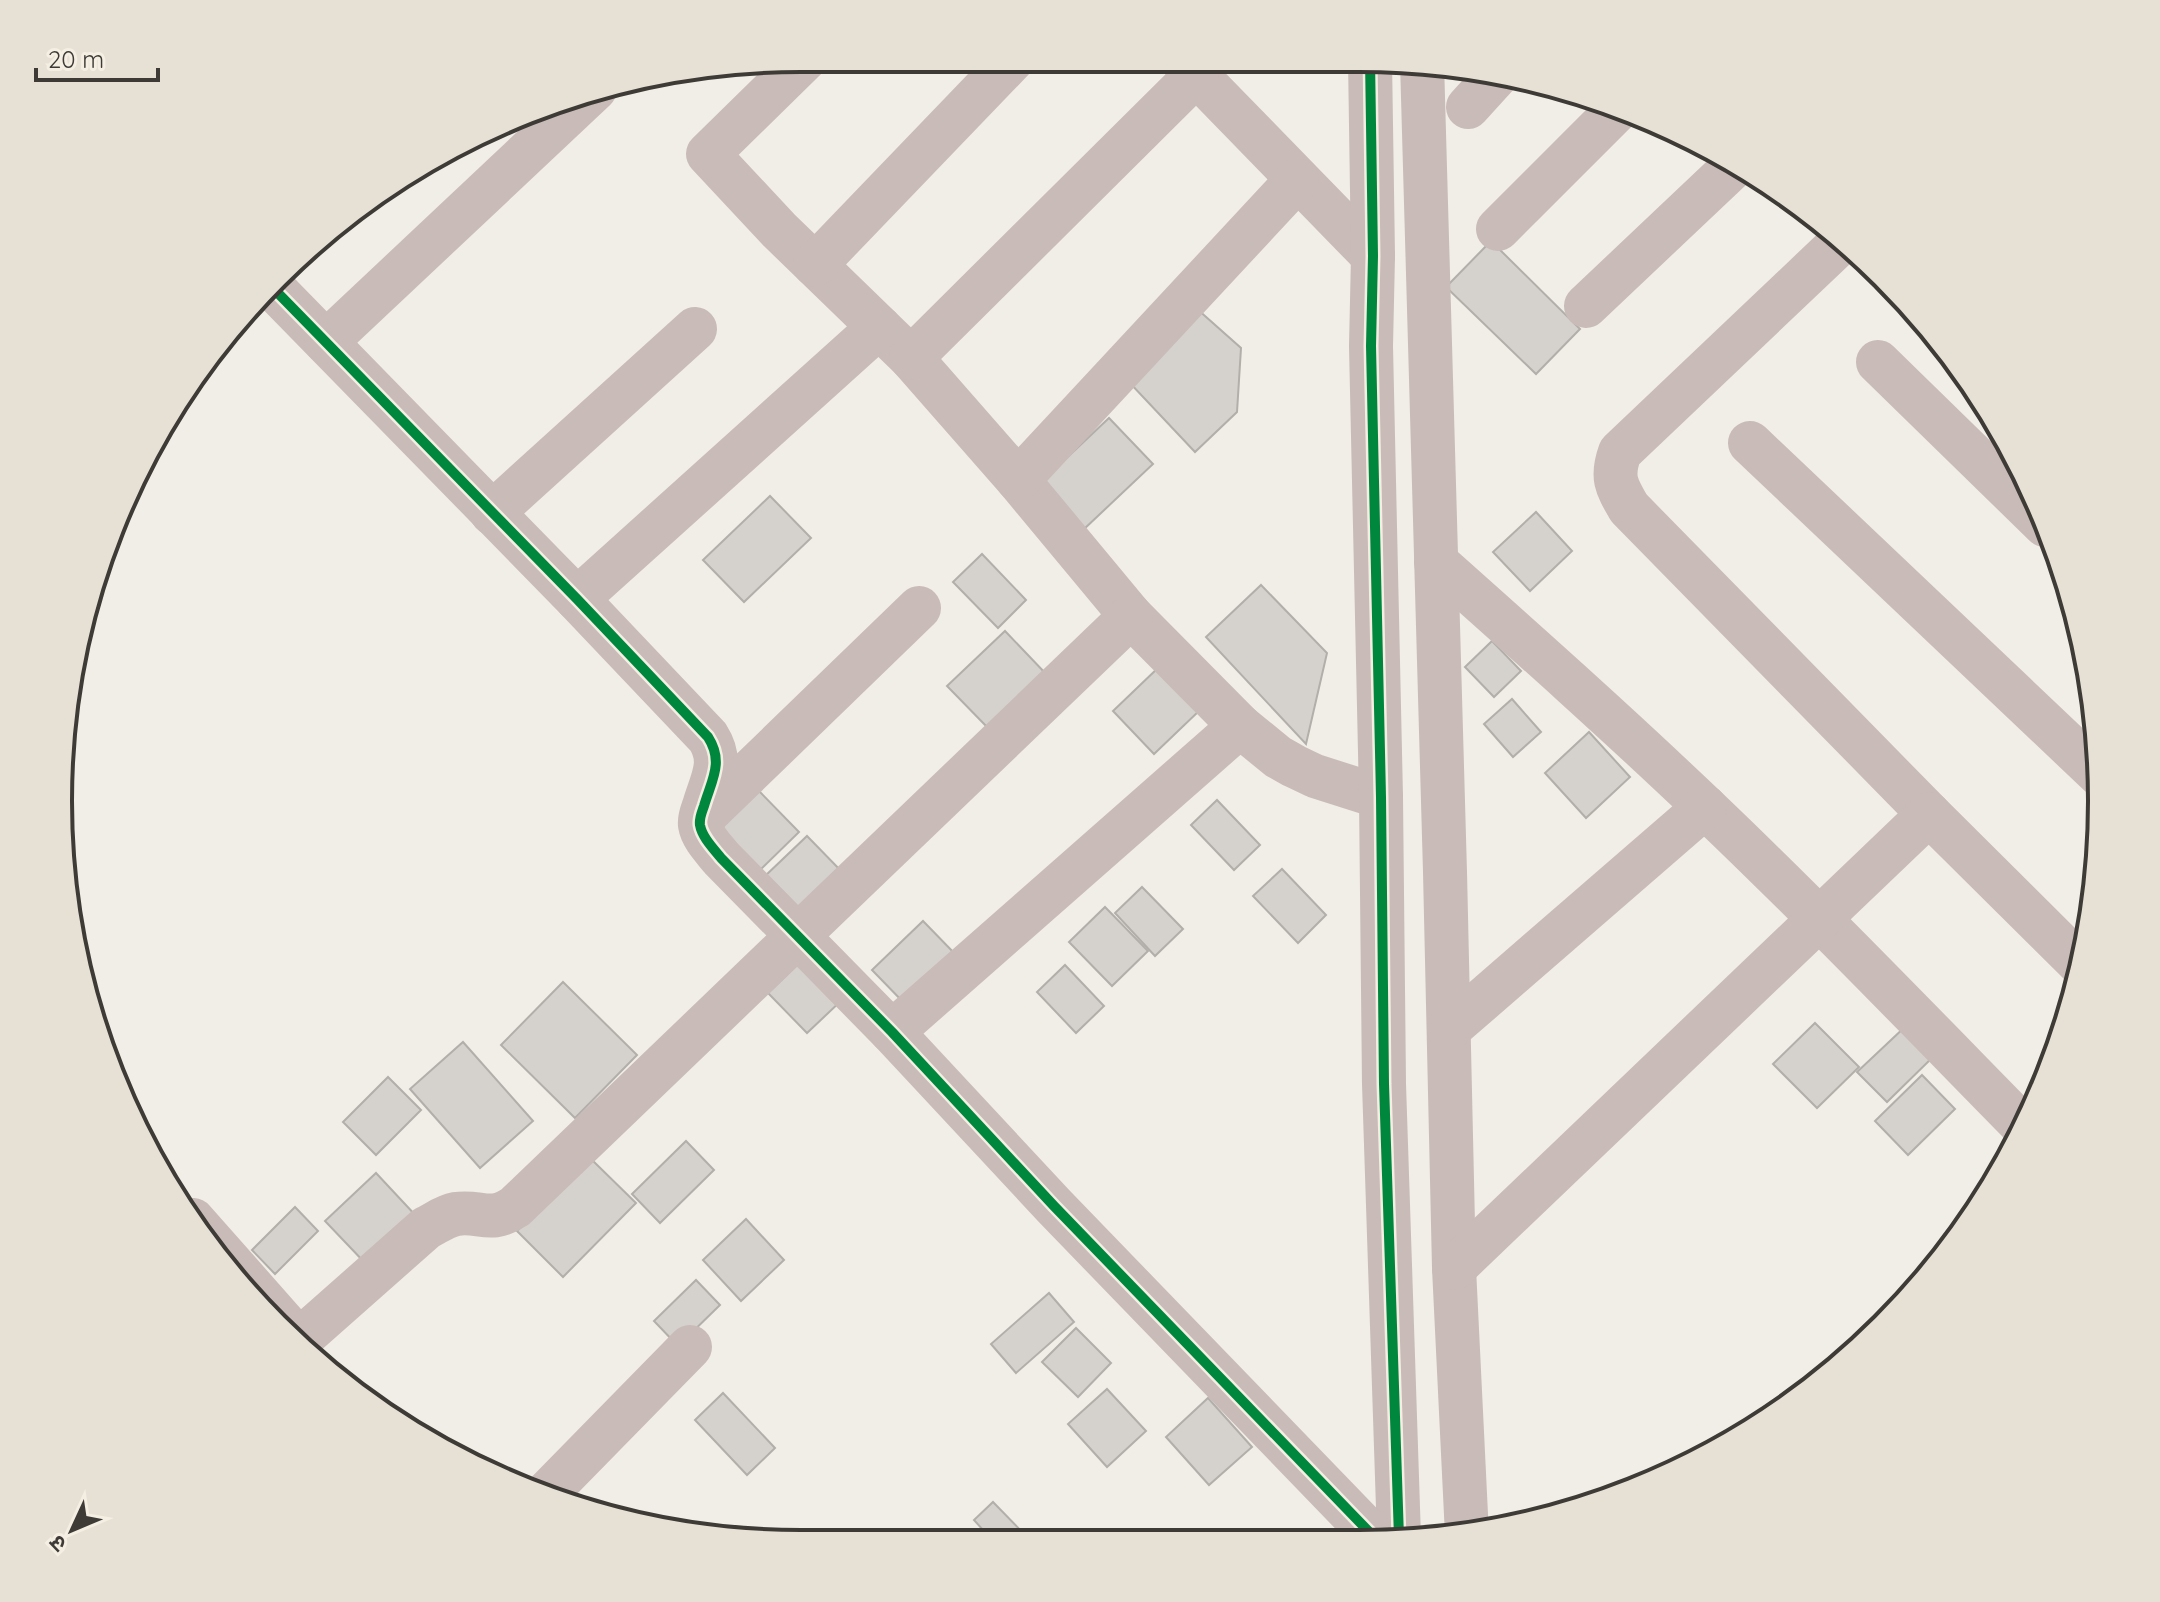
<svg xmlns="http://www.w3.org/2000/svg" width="2160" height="1602" viewBox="0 0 2160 1602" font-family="Quicksand,'Noto Sans Devanagari',sans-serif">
<rect width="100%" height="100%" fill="#f1ede7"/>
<!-- building -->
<g fill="#d5d2cd" stroke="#b2aeaa" stroke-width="2">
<polygon points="1491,241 1580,329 1536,374 1446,287"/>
<polygon points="1196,308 1241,348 1237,412 1195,452 1128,381"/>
<polygon points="1109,418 1153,464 1083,530 1039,484"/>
<polygon points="770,496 811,538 744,602 703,560"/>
<polygon points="1536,512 1572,551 1530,591 1493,552"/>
<polygon points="982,554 1026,600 998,628 953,582"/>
<polygon points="1261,585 1327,653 1306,744 1206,637"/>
<polygon points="1005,631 1048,676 991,731 947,686"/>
<polygon points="1492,641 1521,671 1494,697 1465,667"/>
<polygon points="1159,667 1200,710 1154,754 1113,711"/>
<polygon points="1512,699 1541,732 1513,757 1484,724"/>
<polygon points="1589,732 1630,777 1586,818 1545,773"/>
<polygon points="758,790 799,832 755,875 714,833"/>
<polygon points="1217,800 1260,845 1234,870 1191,825"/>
<polygon points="807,836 847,877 803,920 763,878"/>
<polygon points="1282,869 1326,915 1298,943 1253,896"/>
<polygon points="1142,887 1183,929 1155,956 1115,913"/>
<polygon points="1105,907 1148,951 1112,986 1069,942"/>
<polygon points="923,921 959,958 908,1007 872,970"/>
<polygon points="804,958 843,999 807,1033 768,993"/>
<polygon points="1065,965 1104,1006 1076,1033 1037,992"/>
<polygon points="563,982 637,1055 575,1118 501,1045"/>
<polygon points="1815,1023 1859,1067 1817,1108 1773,1064"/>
<polygon points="1907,1025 1935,1055 1887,1102 1857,1072"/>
<polygon points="463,1042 533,1121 480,1168 410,1089"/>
<polygon points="1922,1075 1955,1109 1908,1155 1875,1121"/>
<polygon points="388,1077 421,1110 376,1155 343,1122"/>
<polygon points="686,1141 714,1170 660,1223 632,1194"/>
<polygon points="589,1157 636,1203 563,1277 517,1231"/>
<polygon points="376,1173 418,1218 367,1265 325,1221"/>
<polygon points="295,1207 318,1231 275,1274 252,1250"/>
<polygon points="746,1219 784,1260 741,1301 703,1260"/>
<polygon points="696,1280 720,1305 678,1346 654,1321"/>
<polygon points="1049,1293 1074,1322 1016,1373 991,1344"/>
<polygon points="1076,1328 1111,1363 1078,1397 1042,1362"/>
<polygon points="1107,1389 1146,1431 1107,1467 1068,1424"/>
<polygon points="723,1393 775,1448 747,1475 695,1420"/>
<polygon points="1208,1398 1252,1447 1209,1485 1166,1437"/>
<polygon points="993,1502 1030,1540 993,1541 974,1520"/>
</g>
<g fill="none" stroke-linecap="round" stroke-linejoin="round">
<!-- minor -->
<g stroke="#c9bbb8" stroke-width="44">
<polyline points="806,58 708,154 779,230 911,358 1018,480 1131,616 1240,726 1278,757 1294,766 1315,776 1381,797"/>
<polyline points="1181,59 1373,256"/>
<polyline points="1370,59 1373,256 1371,346 1381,797 1384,1084 1399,1538"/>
<polyline points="1422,62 1445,872 1454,1268 1467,1535"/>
<polyline points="1468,107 1498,74"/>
<polyline points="1498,229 1615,112"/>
<path d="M 1838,245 L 1620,452 C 1611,477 1616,486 1629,508 L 1929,814 L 2080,964"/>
<polyline points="815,265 1013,59"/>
<path d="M 272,287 L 577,599 L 708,737 C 724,762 712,779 704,806 C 702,812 699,818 700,825 C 702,837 713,848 721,858 L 892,1032 L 1054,1206 L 1375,1538"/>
<polyline points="1586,306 1734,166"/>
<polyline points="326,342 595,89"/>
<polyline points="911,358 1197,74"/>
<polyline points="1878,362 2045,525"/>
<polyline points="1750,443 2100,775"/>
<polyline points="1018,480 1297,180"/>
<polyline points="492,513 695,329"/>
<path d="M 1436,562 C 1527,643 1618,724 1706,808 C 1814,911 1918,1019 2023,1126"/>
<polyline points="577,599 879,327"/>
<polyline points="701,819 919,608"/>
<polyline points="1449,1029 1705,807"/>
<polyline points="892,1032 1240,726"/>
<polyline points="193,1220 299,1340"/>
<polyline points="1454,1268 1929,814"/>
<path d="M 296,1343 L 426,1228 C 436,1223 445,1216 456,1214 C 480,1210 490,1224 515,1207 L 1131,616"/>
<polyline points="544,1496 690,1347"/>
</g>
<!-- cycleway casing -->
<g stroke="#f5eee3" stroke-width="15">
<g id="cycleway">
<polyline points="1370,59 1373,256 1371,346 1381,797 1384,1084 1399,1538"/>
<path d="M 272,287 L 577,599 L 708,737 C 724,762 712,779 704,806 C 702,812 699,818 700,825 C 702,837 713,848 721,858 L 892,1032 L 1054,1206 L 1375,1538"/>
</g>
</g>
<!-- cycleway -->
<use href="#cycleway" stroke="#00873e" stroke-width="10"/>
</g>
<!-- crop -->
<path d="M0 0H2160V1602H0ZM801 72H1359A729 729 0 0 1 2088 801V801A729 729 0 0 1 1359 1530H801A729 729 0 0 1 72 801V801A729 729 0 0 1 801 72Z" fill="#e6e0d5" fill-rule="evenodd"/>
<path fill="none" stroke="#3e3b37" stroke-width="4" d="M801 72H1359A729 729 0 0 1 2088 801V801A729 729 0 0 1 1359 1530H801A729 729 0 0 1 72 801V801A729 729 0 0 1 801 72Z"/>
<!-- north arrow -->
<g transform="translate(72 1530) rotate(226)" stroke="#f5eee3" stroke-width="6" paint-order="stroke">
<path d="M0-6L14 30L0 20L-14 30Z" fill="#3e3b37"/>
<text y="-12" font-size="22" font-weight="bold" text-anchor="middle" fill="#3e3b37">उ</text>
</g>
<!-- scale -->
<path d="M36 68v12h122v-12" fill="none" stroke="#3e3b37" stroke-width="4"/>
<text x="48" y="68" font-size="24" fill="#3e3b37" stroke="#f5eee3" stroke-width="6" paint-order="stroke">20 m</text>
</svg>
